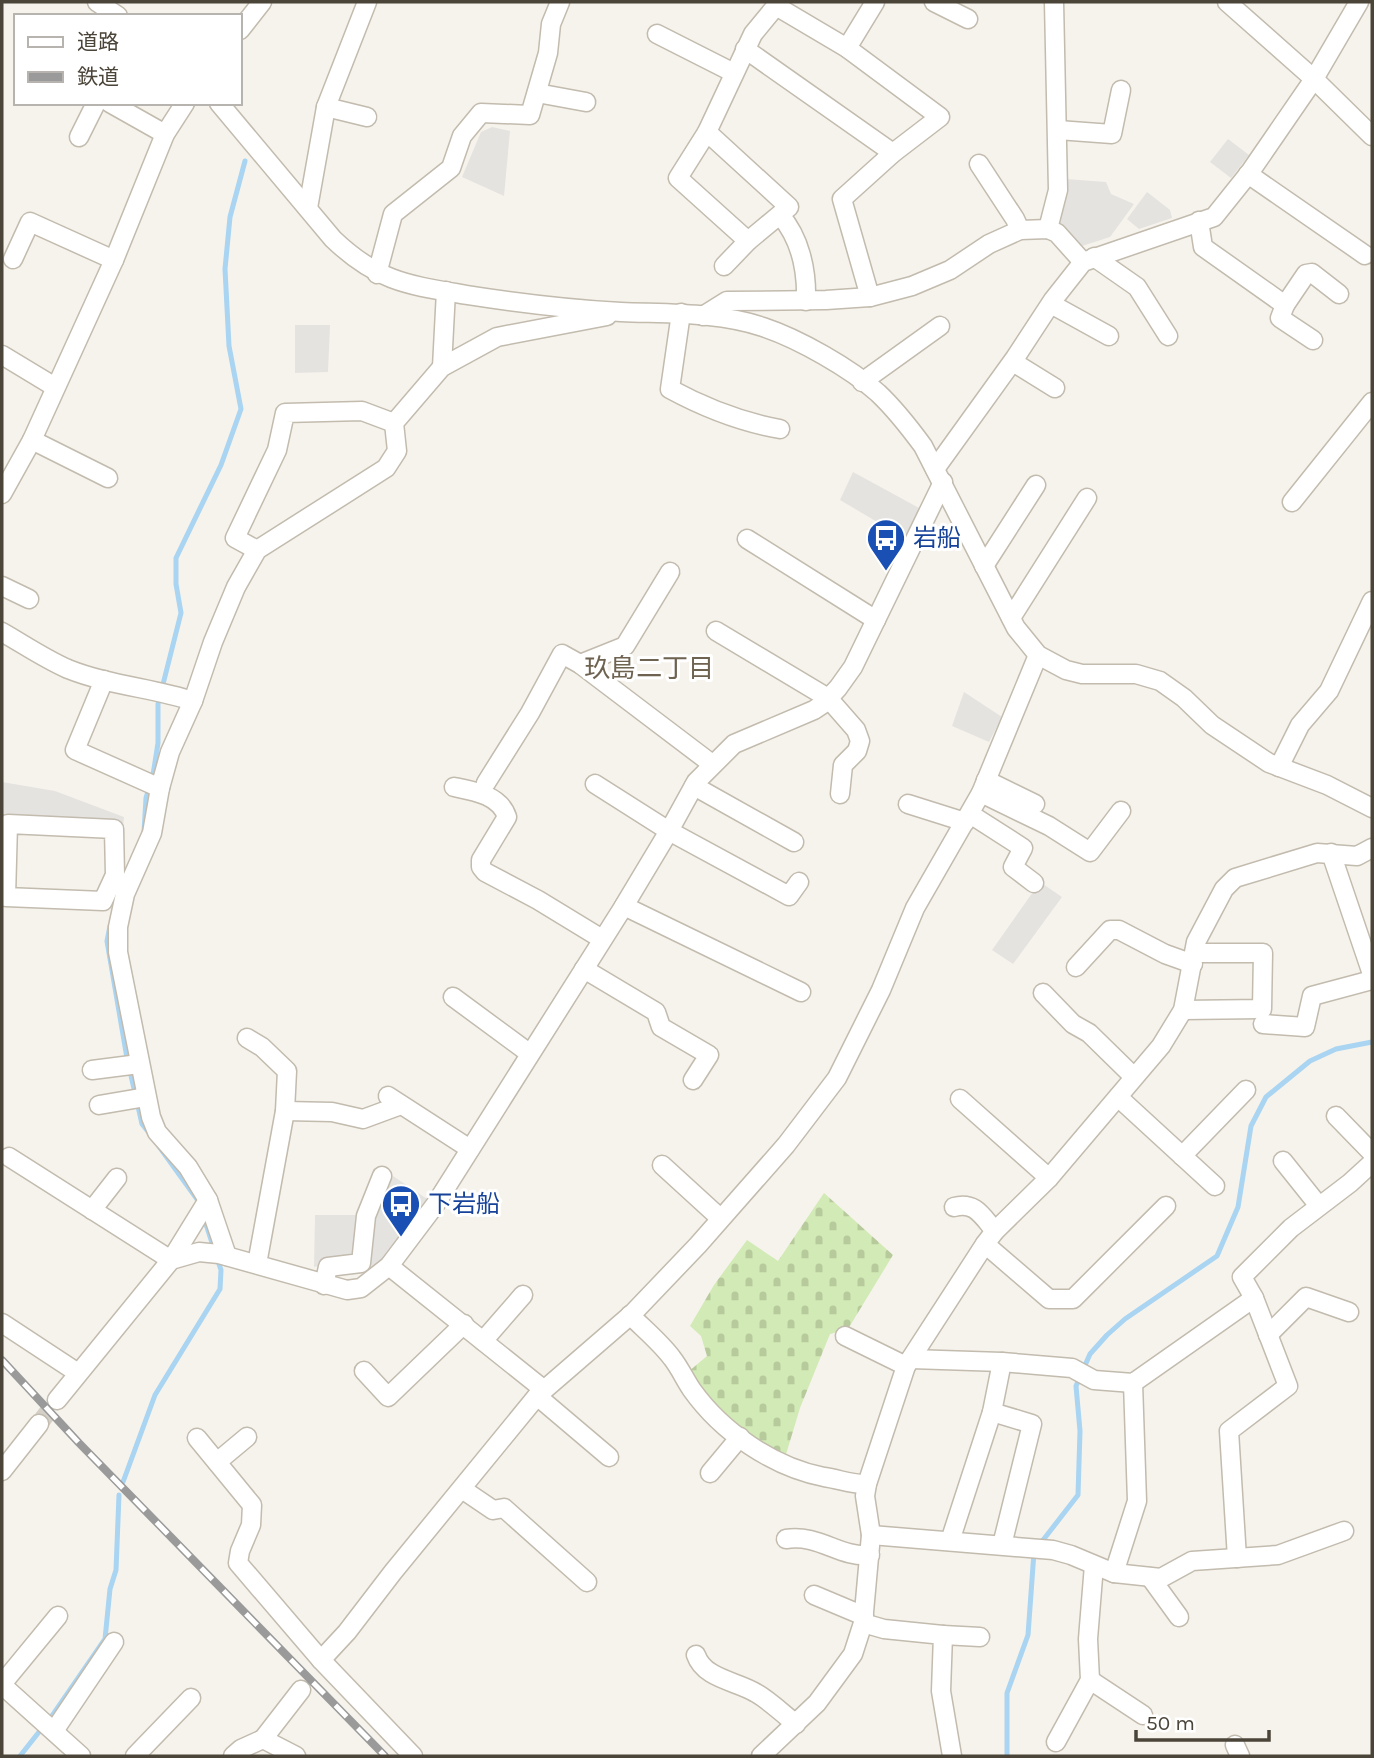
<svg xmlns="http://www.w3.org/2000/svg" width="1374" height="1758" viewBox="0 0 1374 1758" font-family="Karla,'Noto Sans JP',sans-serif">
<defs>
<pattern id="cemetery-stones" width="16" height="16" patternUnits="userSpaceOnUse" patternTransform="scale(1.75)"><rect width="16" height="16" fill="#d2eab5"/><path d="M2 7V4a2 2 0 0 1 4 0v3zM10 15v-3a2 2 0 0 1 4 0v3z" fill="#b6ca9c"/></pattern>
</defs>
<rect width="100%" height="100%" fill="#f6f3ec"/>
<!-- cemetery -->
<polygon fill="url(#cemetery-stones)" points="824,1193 893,1255 848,1329 830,1334 800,1408 784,1461 708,1405 688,1372 707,1356 701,1336 690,1326 714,1285 747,1240 778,1261"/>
<!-- parking -->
<g fill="#e5e3e0">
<polygon points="492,127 510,131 504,196 462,177 481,132"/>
<polygon points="1228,139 1249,155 1231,178 1210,162"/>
<polygon points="1066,179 1106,182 1111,194 1134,204 1110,237 1082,246 1057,224"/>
<polygon points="1147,192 1170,210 1172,218 1139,229 1127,219"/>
<polygon points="295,325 330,325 328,372 295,373"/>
<polygon points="853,472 921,509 906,539 840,500"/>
<polygon points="964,692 1002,717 989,742 952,726"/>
<polygon points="2,782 55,791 124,817 123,827 5,819 2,856"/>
<polygon points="1040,882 1062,897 1013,964 992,950"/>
<polygon points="393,1176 430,1201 382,1260 367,1271 370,1229"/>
<polygon points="315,1215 356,1215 353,1258 314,1267"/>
</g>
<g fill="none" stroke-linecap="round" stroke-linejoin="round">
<!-- stream -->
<g stroke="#a9d4f2" stroke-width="5">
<polyline points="144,832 146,798 153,775 158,743 158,704 181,613 176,584 176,558 221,465 241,409 229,346 225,269 230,217 245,161"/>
<polyline points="110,926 107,941 127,1058 142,1124 150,1134"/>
<polyline points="158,1145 199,1202"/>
<polyline points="203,1215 214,1249"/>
<polyline points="123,1482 155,1395 220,1289 221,1270 217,1258"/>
<polyline points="1040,1544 1078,1495 1080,1431 1076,1386 1090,1354 1107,1335 1125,1319 1217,1256 1238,1207 1251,1126 1266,1097 1310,1061 1336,1049 1372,1042"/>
<polyline points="20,1756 54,1713 105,1639 110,1589 116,1570 119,1495"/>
<polyline points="1007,1756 1007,1693 1028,1635 1034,1552"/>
</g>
<!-- minor-tunnel -->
<polyline stroke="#d4d0c8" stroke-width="18" stroke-dasharray="18 9" stroke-linecap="butt" points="39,1424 57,1400"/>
<!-- minor casing -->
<g stroke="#c2bbae" stroke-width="21">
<g id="minor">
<polyline points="97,2 118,16"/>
<polyline points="934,2 968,19"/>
<polyline points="1227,2 1314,79 1372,136"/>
<polyline points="240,30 262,2"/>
<polyline points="657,34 734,73"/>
<polyline points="847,48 875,2"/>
<polyline points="745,49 893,153"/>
<polyline points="537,93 586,102"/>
<polyline points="110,103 165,134"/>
<path d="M 219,103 L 333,239 C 378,282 408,285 467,295 C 518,303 569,309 621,312 C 667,314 719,312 763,327 C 799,339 850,368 878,393 C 895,409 909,427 923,446 L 1016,628 L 1038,655 L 1066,670 L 1082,674 L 1136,674 L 1160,681 L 1184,698 L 1212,725 L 1269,763 L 1327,785 L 1372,808"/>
<polyline points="326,107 367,117"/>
<polyline points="1058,130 1112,134 1121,90"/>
<polyline points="707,132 789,207 748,241 724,266"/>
<polyline points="79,137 96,103"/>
<polyline points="979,164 1015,219 1020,230"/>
<polyline points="1248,174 1365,255"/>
<polyline points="308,208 326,107 367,2"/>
<path d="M 780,215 C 800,238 807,270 806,301"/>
<polyline points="1199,221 1203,247 1285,305 1306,274 1312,273 1339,294"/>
<polyline points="1048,229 1058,190 1054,2"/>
<polyline points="748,241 678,178 707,132 753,34 776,6 847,48 940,117 893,153 842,199 870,297"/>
<polyline points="1094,257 1137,287 1168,336"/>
<polyline points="13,259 30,222 114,260"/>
<polyline points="377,274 393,214 451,168 462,136 481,113 530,115 548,53 551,24 560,2"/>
<polyline points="1051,304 1109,336"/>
<polyline points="1285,305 1280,318 1313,340"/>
<path d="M 681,313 L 670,389 C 705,408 741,422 780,429"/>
<polyline points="703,316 727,301 826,300 870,297 912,286 950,270 989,244 1020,230 1048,229 1057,233 1083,262"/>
<polyline points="2,355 55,387"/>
<polyline points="1013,362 1055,388"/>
<polyline points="442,367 446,291"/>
<polyline points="862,382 940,326"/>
<polyline points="32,440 108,478"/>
<polyline points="935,469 1015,358 1053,300 1083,262 1214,217 1250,172 1314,79 1359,2"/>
<polyline points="2,494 32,440 114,260 165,134 185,103"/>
<polyline points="1292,502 1372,402"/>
<polyline points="747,539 876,620"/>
<polyline points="257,550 235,538 277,450 285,413 362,411 394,423"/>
<polyline points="984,566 1036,485"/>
<polyline points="2,586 29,599"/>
<polyline points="1011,618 1087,498"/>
<polyline points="716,631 828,698 856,730 860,741 857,751 843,765 840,794"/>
<path d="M 2,632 C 23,644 45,659 68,669 C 108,685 152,688 193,701"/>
<polyline points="580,664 625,646 670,572"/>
<polyline points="104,680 75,750 160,788"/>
<polyline points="1279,767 1300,725 1329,691 1372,601"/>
<polyline points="986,780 1035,804"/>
<polyline points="486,783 530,713 562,654 580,664 712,764"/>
<polyline points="595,784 669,831 789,896 799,882"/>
<polyline points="694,786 794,842"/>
<path d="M 454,787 C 474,791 500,795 507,817 L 481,860 L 481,867 L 485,872 L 538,900 L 602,939"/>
<polyline points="981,793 1049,826 1090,852 1121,811"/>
<polyline points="908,804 965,822"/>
<polyline points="970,814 1023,848 1013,867 1034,883"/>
<polygon points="8,824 114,829 115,875 103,901 6,897"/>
<polyline points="1331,853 1372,974"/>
<polyline points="624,906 801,992"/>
<polyline points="1076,967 1110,930 1119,930 1165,954 1193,964"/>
<polyline points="584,969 656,1012 661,1027 709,1055 693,1080"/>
<polyline points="1043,993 1073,1024 1089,1033 1134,1077"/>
<polyline points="453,997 529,1053"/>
<polyline points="1183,1010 1262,1009 1263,953 1195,953"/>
<polyline points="1263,1024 1305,1027 1312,996 1372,980"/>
<polyline points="247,1038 262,1047 287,1071 285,1111 257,1264"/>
<polyline points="92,1070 139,1064"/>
<polyline points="388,1096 470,1149"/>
<polyline points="1118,1097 1215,1186"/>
<polyline points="960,1099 1049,1178"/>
<polyline points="99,1105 146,1097"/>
<polyline points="285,1111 332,1112 363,1119 401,1105"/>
<polyline points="1336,1116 1372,1153"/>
<polyline points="1182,1156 1246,1090"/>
<polyline points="9,1157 171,1260 208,1200 188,1167 157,1132 151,1117 118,952 118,927 125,894 152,833 160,788 170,752 193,701 213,642 236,587 257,550 386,468 397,451 394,423 442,367 497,337 607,316"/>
<polyline points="1283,1161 1319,1206"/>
<polyline points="662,1165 720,1218"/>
<polyline points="208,1200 227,1256"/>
<path d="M 954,1207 C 975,1201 982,1216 995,1231"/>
<polyline points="92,1210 117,1178"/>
<polyline points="985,1244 1049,1299 1073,1299 1166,1206"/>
<polyline points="389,1266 543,1389"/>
<polyline points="324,1285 328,1267 361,1263 366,1216 382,1176"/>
<path d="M 630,1315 C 644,1329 660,1342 672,1358 C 680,1368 685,1380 692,1390 C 722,1432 773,1467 824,1477 C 839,1479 852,1485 867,1484"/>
<polyline points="2,1323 78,1373"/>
<polyline points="1268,1335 1306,1297 1349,1312"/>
<polyline points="845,1336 906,1366"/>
<polyline points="483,1341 523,1295"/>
<polyline points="911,1359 1002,1362 1072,1368 1094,1380 1133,1383 1254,1298 1242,1277 1291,1228 1350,1183 1372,1163"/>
<polyline points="364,1371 388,1397 464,1324"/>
<polyline points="537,1396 609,1457"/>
<polyline points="57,1400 171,1260 199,1252 219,1254 347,1290 361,1288 389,1266 435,1205 624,906 669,831 696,782 734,744 814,710 823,704 838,688 853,667 943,482"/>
<polyline points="992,1412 1032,1424 1002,1545"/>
<polyline points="197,1438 252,1505 251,1525 240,1551 238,1563 321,1660 413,1756"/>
<polyline points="217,1462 247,1437"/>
<polyline points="2,1471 39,1424"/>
<polyline points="710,1473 740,1437"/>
<polyline points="462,1489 493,1510 504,1508 587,1582"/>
<polyline points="871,1535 1053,1550 1071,1555 1114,1573 1161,1578 1192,1561 1278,1555 1344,1531"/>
<path d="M 786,1539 C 820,1534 839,1558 870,1555"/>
<polyline points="950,1541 992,1412 1002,1362"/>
<polyline points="1237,1558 1229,1431 1288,1386 1254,1298"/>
<polyline points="1114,1573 1137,1501 1133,1383"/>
<polyline points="1150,1577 1179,1617"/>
<polyline points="814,1595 864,1616"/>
<polyline points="863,1623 884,1629 943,1635 941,1691 952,1756"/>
<polyline points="943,1635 980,1637"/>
<path d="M 696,1655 C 704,1679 737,1681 756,1693 C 770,1701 783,1714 796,1724"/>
<polyline points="321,1660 347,1632 393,1572 537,1396 633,1313 698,1245 786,1145 837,1078 881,990 915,908 981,793 1038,655"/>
<polyline points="1090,1680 1143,1715"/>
<polyline points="2,1684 58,1616"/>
<polyline points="2,1685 81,1756"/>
<polyline points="54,1731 114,1642"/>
<polyline points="263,1739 296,1756"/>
<polyline points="1056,1742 1090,1680 1088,1639 1094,1565"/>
<polyline points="1235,1745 1240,1756"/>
<polyline points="135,1756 191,1698"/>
<polyline points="233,1756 241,1749 263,1739 301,1690"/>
<polyline points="761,1756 817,1703 853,1654 863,1623 871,1535 865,1496 867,1484 906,1366 985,1244 995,1231 1049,1178 1161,1046 1183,1010 1196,942 1224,889 1235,878 1317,853 1357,856 1372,848"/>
</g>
</g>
<!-- minor -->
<use href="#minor" stroke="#fff" stroke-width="18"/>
<!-- rail casing -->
<g stroke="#9a9a9a" stroke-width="8">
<polyline id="rail" points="2,1360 79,1443 385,1756"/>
</g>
<!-- rail -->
<use href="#rail" stroke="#fff" stroke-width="5" stroke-dasharray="16" stroke-linecap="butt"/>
</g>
<!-- icons -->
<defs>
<g id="bus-pin" transform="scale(2.0125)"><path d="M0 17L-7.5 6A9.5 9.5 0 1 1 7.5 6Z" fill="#1a4fb4" stroke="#fff"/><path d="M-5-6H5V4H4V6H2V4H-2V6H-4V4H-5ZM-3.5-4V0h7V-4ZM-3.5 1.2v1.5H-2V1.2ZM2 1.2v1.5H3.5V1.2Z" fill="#fff"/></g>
</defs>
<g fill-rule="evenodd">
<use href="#bus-pin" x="886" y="538"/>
<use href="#bus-pin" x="401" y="1204"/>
</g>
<g text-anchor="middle" stroke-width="6" stroke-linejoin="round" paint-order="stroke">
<!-- transit labels -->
<g font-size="24" fill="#164399" stroke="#fff" text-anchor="start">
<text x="913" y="546">岩船</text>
<text x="428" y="1212">下岩船</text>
</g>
<!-- neighbourhood labels -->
<g font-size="26" fill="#6e6250" stroke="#fff">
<text x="649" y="677">玖島二丁目</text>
</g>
</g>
<!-- border -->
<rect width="1374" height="1758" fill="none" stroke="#4b4439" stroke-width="7"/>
<!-- legend -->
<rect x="14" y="14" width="228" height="91" fill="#ffffff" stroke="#b7b4b0" stroke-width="2"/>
<rect x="28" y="37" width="35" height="10" fill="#ffffff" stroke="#b7b4b0" stroke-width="2"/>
<text x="77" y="49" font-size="21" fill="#4b4439">道路</text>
<rect x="28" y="72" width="35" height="10" fill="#9a9a9a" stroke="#b7b4b0" stroke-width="2"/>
<text x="77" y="84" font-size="21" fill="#4b4439">鉄道</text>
<!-- scale -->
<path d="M1136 1730v10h133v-10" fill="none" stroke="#4b4439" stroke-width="3.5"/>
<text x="1146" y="1730" font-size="21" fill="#4b4439" stroke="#ffffff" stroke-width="5" paint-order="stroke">50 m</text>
</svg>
